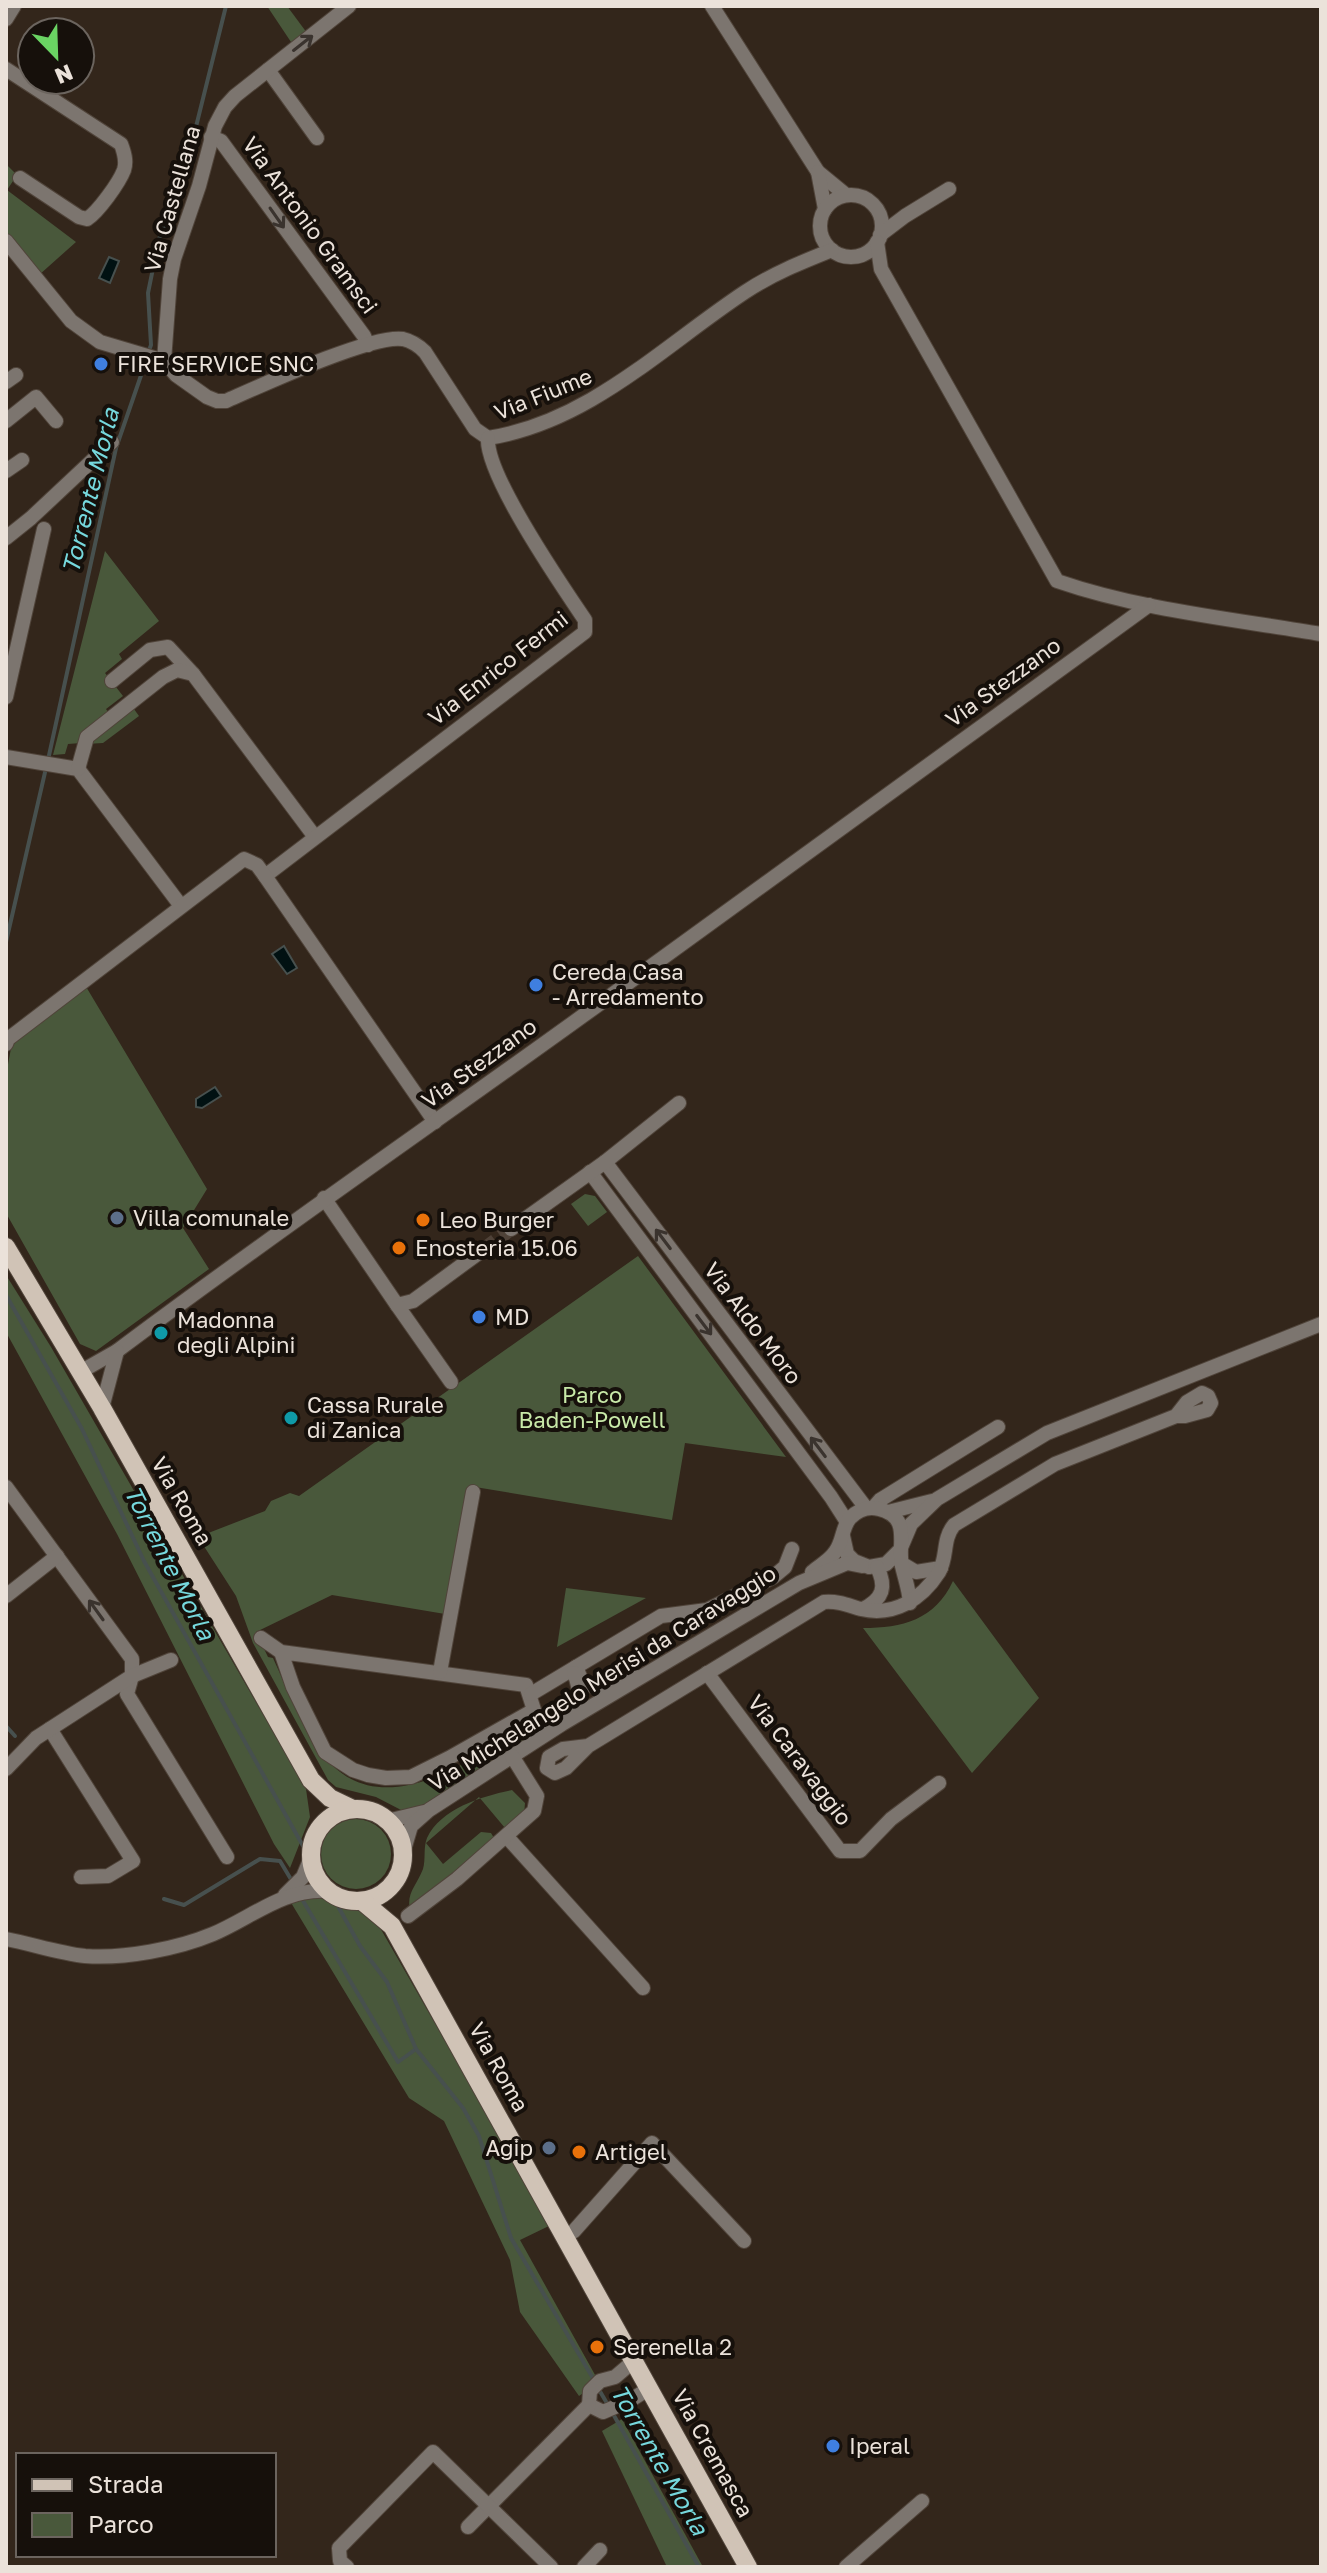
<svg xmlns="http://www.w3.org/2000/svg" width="1327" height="2573" viewBox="0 0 1327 2573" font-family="'Golos Text',sans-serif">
<rect width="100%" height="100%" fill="#33261b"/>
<!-- green -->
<g fill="#49583b">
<polygon points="267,6 287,6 307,33 293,45"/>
<polygon points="6,164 17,175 7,190 76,242 39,275 6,235"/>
<polygon points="105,551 159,621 119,654 122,659 105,673 123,696 106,709 110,715 81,743 68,744 65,754 53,755"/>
<polygon points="131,705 139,716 103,743 86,744"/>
<polygon points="85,985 207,1189 183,1228 209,1269 96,1351 80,1344 6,1213 6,1075 12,1043"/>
<polygon points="585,1194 595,1196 607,1212 588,1226 571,1204"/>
<path d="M 638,1256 L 786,1457 L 685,1443 L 672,1520 L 469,1486 L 445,1614 L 332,1595 L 256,1632 L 268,1657 L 273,1658 C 288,1690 304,1735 328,1761 C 391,1830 492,1746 547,1709 L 552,1718 L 570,1707 L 566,1714 L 427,1806 L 403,1811 L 376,1797 L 336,1787 L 328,1780 L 253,1643 L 236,1596 L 198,1537 L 265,1511 L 271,1501 L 290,1493 L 299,1496 Z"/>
<polygon points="6,1275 51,1347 306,1789 310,1817 290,1868 274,1844 117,1534 6,1332"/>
<path d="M 953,1581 L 1039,1698 L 972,1773 L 863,1628 C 902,1628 935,1620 953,1581 Z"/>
<polygon points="566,1588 646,1598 557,1647"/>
<path d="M 512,1790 L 525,1803 L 524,1815 L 505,1828 L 479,1797 L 426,1843 L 443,1864 L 481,1832 L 491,1833 L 494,1838 L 410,1910 C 406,1893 417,1885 423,1869 C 426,1859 423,1848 427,1838 C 441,1808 483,1796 512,1790 Z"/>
<circle cx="356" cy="1854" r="35"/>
<polygon points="309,1891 351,1905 375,1919 551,2225 520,2240 599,2382 579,2396 520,2312 510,2260 444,2121 409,2098 290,1901"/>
<polygon points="622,2419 703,2567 667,2567 602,2431"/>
</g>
<!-- water -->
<g fill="#011112" stroke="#47504e" stroke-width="2">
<polygon points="109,257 119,261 110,283 99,278"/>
<polygon points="284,946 297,968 287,974 272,954"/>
<polygon points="215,1087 221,1096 202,1108 196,1107 196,1099"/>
</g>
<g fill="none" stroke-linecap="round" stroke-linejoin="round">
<!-- stream -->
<g stroke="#47504e" stroke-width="4">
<polyline points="148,353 151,345 148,293 159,239 183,179 226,6"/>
<polyline points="48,760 116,448 146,361"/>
<polyline points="6,942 46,768"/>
<polyline points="6,1295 82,1429 144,1561 303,1846"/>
<polyline points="6,1726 15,1736"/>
<polyline points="164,1899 184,1905 260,1859 280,1861 292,1881"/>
<polyline points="302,1899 398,2062 416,2049"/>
<polyline points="339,1908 360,1946 387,1982 416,2049 463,2108 479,2136 511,2238 594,2380"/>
<polyline points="598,2388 608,2405"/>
<polyline points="612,2412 699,2567"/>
</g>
<!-- minor-tunnel -->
<polyline stroke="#4f4238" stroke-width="14" stroke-dasharray="14 7" stroke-linecap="butt" points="484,1249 511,1229"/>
<!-- minor casing -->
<g stroke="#50443a" stroke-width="16">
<g id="minor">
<polyline points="712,6 818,172 846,195"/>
<polyline points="6,19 14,6"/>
<path d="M 6,69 L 121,144 C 124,152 127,161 124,170 C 119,183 98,212 87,219 L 79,217 L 20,178"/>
<polyline points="268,70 317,138"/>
<polyline points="211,137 221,141 364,336 368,345"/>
<polyline points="818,172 825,209"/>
<circle cx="851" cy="226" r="31"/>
<polyline points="880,235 905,216 949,189"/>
<path d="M 6,241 L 71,321 L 100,342 L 164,361 L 176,375 L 207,397 L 217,401 L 226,401 C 260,386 372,334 403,339 C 412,341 419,346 425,352 L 475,429 L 488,438 C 589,422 662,347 745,292 C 772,274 802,262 832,250"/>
<path d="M 877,242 L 881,269 L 1057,581 C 1141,610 1233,619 1321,634"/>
<polyline points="164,361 170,279 174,259 199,186 215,126 225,107 235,96 349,6"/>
<polyline points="6,382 16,375"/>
<polyline points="6,421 36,397 56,421"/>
<polyline points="6,471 22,460"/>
<polyline points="6,538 31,518 112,442"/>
<polyline points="112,681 150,650 168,647 193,674"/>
<polyline points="6,697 44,529"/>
<polyline points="6,757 78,769 181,906"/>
<polyline points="78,769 87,737 163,677 177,670 193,674 315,837"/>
<path d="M 265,876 L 585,632 L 585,620 C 562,586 485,474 488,438"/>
<polyline points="6,1044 8,1039 244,859 257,865 265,876 435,1122"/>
<polyline points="605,1162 866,1508"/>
<polyline points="590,1172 831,1497 847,1522"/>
<polyline points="324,1198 397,1305 413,1301 484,1249"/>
<polyline points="511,1229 605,1162 679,1103"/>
<polyline points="397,1305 451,1382"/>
<path d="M 80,1372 L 117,1351 C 274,1233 436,1122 595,1007 C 780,874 964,739 1149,605"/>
<polyline points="102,1408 117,1351"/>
<polyline points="6,1487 132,1659 132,1676 127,1694 227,1857"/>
<polyline points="873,1508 880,1500 998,1427"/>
<polyline points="888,1512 932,1501"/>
<polyline points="843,1536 847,1554 854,1561 869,1567 886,1564 900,1550 911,1524 937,1499 1047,1433 1321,1324"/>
<polyline points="901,1563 916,1572 941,1568"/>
<path d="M 812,1572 C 819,1566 830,1560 835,1552 C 843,1542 842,1527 850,1518 C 858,1510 868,1506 879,1509 C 912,1517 897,1544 902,1566 C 905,1579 909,1589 910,1603"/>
<polyline points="6,1596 57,1556"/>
<path d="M 863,1609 C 883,1599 887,1587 877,1567"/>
<polyline points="261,1638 281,1652 293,1687 325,1752 353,1770 368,1775 386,1778 411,1777 449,1758 534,1710 526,1685 281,1652"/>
<polyline points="576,1667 581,1679 596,1688 620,1679 637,1677"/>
<polyline points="440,1672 473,1492"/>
<polyline points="707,1673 840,1851 860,1851 891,1819 939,1783"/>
<polyline points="531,1694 661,1616 707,1610 773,1577 785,1567 792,1549"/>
<path d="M 566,1718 C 580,1702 582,1693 574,1673"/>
<polyline points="50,1729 133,1861 108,1876 81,1877"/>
<path d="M 588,1746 L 563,1749 L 549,1757 L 547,1768 L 555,1773 L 566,1768 L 588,1746 L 824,1602 C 839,1601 847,1605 861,1609 C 894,1617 922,1599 939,1572 C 948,1556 942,1540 954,1525 L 1055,1464 L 1176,1416 L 1185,1416 L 1207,1410 L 1211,1403 L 1208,1396 L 1202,1393 L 1187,1402 L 1176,1416"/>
<polyline points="6,1769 36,1738 132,1676 171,1660"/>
<polyline points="387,1821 424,1812"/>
<polyline points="507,1837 643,1988"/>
<polyline points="403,1853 411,1826 429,1810 562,1724 799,1583 847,1563 862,1566"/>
<polyline points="285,1895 303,1877 310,1860"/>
<polyline points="408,1916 457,1879 534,1811 537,1796 512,1756"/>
<path d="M 6,1939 C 32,1944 59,1953 85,1956 C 124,1959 177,1949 213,1934 C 251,1918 284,1888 327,1891"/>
<polyline points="566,2236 574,2231 652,2143 744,2241"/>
<polyline points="635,2360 615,2377 600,2381 590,2391 589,2405 603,2412 629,2401 650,2388"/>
<polyline points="468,2527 589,2405"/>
<polyline points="347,2567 340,2561 339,2548 433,2452 551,2567"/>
<polyline points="584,2567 600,2550"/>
<polyline points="846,2567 922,2501"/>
</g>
</g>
<!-- major casing -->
<g stroke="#50443a" stroke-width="20">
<g id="major">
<polyline points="6,1247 102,1408 311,1780 330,1798 353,1809"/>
<circle cx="357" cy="1855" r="46"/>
<polyline points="362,1901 392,1926 748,2567"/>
</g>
</g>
<!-- minor -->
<use href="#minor" stroke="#7c756f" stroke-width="14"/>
<!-- major -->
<use href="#major" stroke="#d0c3b6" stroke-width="18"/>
</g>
<!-- one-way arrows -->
<defs><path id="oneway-shaft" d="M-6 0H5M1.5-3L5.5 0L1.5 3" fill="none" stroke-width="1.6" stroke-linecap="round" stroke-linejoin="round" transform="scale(2)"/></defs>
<g stroke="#3a332e">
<use href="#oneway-shaft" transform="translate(303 43) rotate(-38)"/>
<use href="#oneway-shaft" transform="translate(277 218) rotate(55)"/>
<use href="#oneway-shaft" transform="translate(663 1239) rotate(-127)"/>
<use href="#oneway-shaft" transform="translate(704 1325) rotate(53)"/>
<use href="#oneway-shaft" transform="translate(818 1447) rotate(-127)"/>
<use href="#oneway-shaft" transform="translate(96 1610) rotate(-126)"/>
</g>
<!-- markers -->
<g fill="#3f7fe0" stroke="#16100b" stroke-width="3">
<circle cx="101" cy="364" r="8"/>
<circle cx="536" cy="985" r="8"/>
<circle cx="479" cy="1317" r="8"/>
<circle cx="833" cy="2446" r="8"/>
</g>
<g fill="#5c6f8a" stroke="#16100b" stroke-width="3">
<circle cx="117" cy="1218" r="8"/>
<circle cx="549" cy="2148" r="8"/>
</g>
<g fill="#e8710a" stroke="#16100b" stroke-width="3">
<circle cx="423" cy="1220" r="8"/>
<circle cx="399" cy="1248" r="8"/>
<circle cx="579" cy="2152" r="8"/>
<circle cx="597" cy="2347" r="8"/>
</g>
<g fill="#0f9aa8" stroke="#16100b" stroke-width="3">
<circle cx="161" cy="1333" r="8"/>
<circle cx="291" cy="1418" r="8"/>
</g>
<g text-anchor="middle" stroke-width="8" stroke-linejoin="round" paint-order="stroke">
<!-- street labels -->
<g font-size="22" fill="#ebe2da" stroke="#16100b">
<text transform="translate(172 199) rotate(-74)" y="8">Via Castellana</text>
<text transform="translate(310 225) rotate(54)" y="8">Via Antonio Gramsci</text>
<text transform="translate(543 394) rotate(-22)" y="8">Via Fiume</text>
<text transform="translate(498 668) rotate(-38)" y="8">Via Enrico Fermi</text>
<text transform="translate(1003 682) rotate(-36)" y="8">Via Stezzano</text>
<text transform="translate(479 1063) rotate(-36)" y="8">Via Stezzano</text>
<text transform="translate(753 1323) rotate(53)" y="8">Via Aldo Moro</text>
<text transform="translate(182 1501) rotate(60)" y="8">Via Roma</text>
<text transform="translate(602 1678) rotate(-32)" y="8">Via Michelangelo Merisi da Caravaggio</text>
<text transform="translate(800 1760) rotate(53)" y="8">Via Caravaggio</text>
<text transform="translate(499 2067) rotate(61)" y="8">Via Roma</text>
<text transform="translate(713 2453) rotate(61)" y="8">Via Cremasca</text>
</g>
<!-- poi labels -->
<g font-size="22" fill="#ebe2da" stroke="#16100b" text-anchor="start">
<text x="117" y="372">FIRE SERVICE SNC</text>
<text x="552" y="980">Cereda Casa<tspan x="552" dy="25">- Arredamento</tspan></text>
<text x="133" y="1226">Villa comunale</text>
<text x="439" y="1228">Leo Burger</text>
<text x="415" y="1256">Enosteria 15.06</text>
<text x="495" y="1325">MD</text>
<text x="177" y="1328">Madonna<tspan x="177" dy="25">degli Alpini</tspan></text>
<text x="307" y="1413">Cassa Rurale<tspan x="307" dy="25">di Zanica</tspan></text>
<text x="533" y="2156" text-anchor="end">Agip</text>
<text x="595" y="2160">Artigel</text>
<text x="613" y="2355">Serenella 2</text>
<text x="849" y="2454">Iperal</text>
</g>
<!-- park labels -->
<g font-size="22" fill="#c8e9a8" stroke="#16100b">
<text x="592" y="1403">Parco<tspan x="592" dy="25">Baden-Powell</tspan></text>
</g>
<!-- water labels -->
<g font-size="24" font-style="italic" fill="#76d8dd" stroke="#16100b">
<text transform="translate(91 491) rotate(-76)" y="8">Torrente Morla</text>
<text transform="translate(169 1563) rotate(63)" y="8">Torrente Morla</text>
<text transform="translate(659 2460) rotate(60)" y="8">Torrente Morla</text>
</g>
</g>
<!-- border -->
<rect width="1327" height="2573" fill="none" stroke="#ebe2da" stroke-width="16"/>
<!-- legend -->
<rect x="16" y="2453" width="260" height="104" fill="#16100b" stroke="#6b645e" stroke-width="2"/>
<rect x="32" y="2479" width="40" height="12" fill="#d0c3b6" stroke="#6b645e" stroke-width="2"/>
<text x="88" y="2493" font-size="24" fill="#ebe2da">Strada</text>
<rect x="32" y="2513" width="40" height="24" fill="#49583b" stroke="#6b645e" stroke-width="2"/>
<text x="88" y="2533" font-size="24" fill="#ebe2da">Parco</text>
<!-- north arrow -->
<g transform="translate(56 56) rotate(157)"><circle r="38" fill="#16100b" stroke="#6b645e" stroke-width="2"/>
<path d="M0-6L14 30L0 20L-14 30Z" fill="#6ad363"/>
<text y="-12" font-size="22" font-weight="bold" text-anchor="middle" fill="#ebe2da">N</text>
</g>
</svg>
